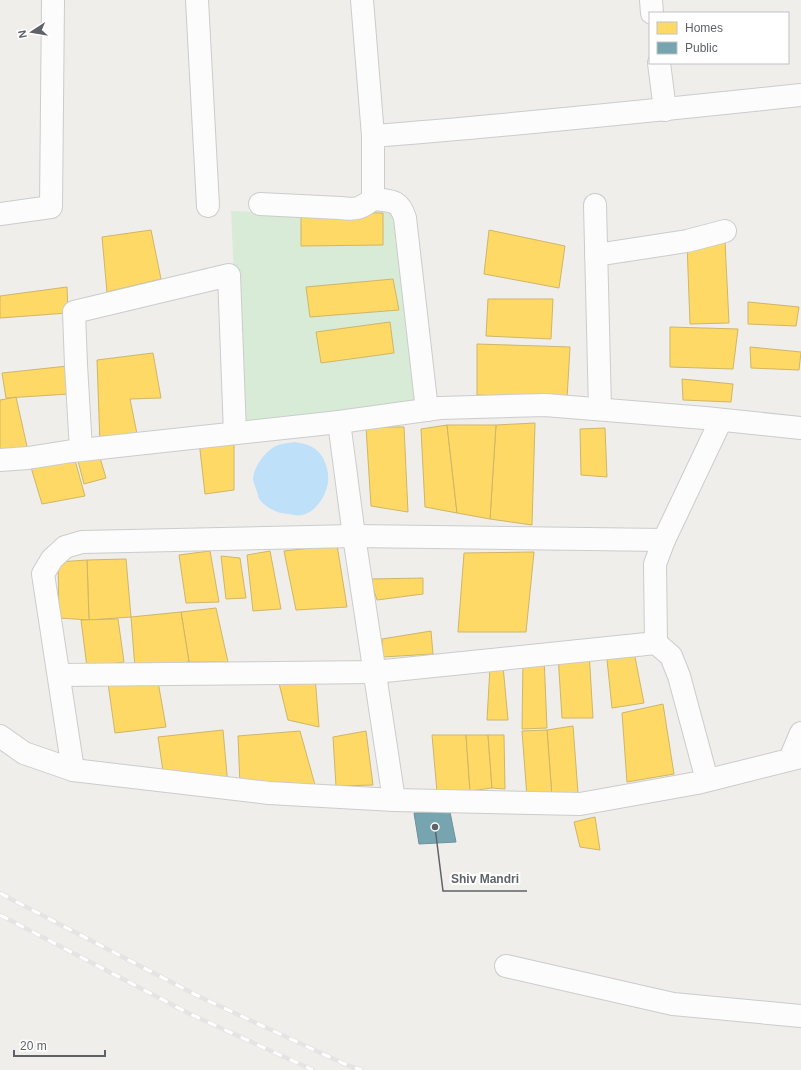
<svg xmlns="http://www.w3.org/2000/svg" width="801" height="1070" viewBox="0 0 801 1070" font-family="Helvetica,sans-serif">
<rect width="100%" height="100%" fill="#efeeea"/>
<!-- green -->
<polygon fill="#d8ebd6" points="370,208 398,208 419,406 241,425 231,211 341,215"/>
<!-- water -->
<path fill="#bfe0f9" d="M 294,442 C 300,443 307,444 312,447 C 325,453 331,474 327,487 C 324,499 314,513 302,515 C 298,516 293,515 289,514 C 279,514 266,508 260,500 C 258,498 258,494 257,492 C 256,488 254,484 253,480 C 253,468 264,453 274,447 C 279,444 288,443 294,442 Z"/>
<!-- homes -->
<g fill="#ffd966" stroke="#cfb667">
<polygon points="301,213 383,213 383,245 301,246"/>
<polygon points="151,230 161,279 107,292 102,237"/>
<polygon points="489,230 565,246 559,288 484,274"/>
<polygon points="725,241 729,323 690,324 687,243"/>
<polygon points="393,279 399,310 310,317 306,287"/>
<polygon points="67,287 68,313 0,318 0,296"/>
<polygon points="488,299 553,299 551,339 486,336"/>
<polygon points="748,302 799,307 796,326 748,324"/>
<polygon points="390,322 394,353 321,363 316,332"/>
<polygon points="670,327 738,329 733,369 670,367"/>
<polygon points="477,344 570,347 567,399 477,395"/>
<polygon points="750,347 801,352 799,370 751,368"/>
<polygon points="153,353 161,398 130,399 138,439 100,444 97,360"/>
<polygon points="68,366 69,394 6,398 2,373"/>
<polygon points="682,379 733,384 731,402 683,400"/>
<polygon points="16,397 28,451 0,455 0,400"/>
<polygon points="535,423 532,525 490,519 496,425"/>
<polygon points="447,425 457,513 425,507 421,429"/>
<polygon points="447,425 496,425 490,519 457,513"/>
<polygon points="366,427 404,427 408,512 371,506"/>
<polygon points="605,428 607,477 581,475 580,429"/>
<polygon points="234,437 234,490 205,494 199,441"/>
<polygon points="98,451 106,478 84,484 77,457"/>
<polygon points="74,457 85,496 42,504 30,464"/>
<polygon points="337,545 347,607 296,610 284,551"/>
<polygon points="210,551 219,602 186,603 179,555"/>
<polygon points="270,551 281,609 253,611 247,555"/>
<polygon points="534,552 526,632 458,632 464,553"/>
<polygon points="221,556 240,558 246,598 226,599"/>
<polygon points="126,559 131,617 89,620 87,560"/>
<polygon points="87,560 89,620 59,618 58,562"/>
<polygon points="423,578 423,594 377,600 370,579"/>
<polygon points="216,608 228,662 189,662 181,612"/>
<polygon points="181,612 189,662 135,668 131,617"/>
<polygon points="118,619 124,662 87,667 81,620"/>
<polygon points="431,631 433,654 383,657 382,639"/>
<polygon points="633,647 644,703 612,708 606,650"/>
<polygon points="589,652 593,718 562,718 558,655"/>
<polygon points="544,657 547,728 522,729 523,659"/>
<polygon points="503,666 508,720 487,720 490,667"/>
<polygon points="277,675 315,676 319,727 288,720"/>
<polygon points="107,676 157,676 166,727 115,733"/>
<polygon points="663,704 674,774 627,782 622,713"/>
<polygon points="573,726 578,793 552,797 547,730"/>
<polygon points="223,730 228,786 164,778 158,737"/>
<polygon points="547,730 552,797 527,797 522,731"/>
<polygon points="300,731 315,785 240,785 238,736"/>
<polygon points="366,731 373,785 336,786 333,737"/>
<polygon points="432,735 466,735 470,791 437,792"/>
<polygon points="466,735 488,735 492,788 470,791"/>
<polygon points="488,735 504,735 505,789 492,788"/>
<polygon points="595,817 600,850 580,847 574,822"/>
</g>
<!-- public -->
<polygon fill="#76a5af" stroke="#6f919a" points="450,812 456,842 419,844 414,813"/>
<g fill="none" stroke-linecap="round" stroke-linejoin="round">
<!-- minor casing -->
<g stroke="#cbcccc" stroke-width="24">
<g id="minor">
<polyline points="197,0 208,206"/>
<polyline points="362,0 373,136"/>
<polyline points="651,0 652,13"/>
<polyline points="659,63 665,110"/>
<path d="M 373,199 C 391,201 399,199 405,218 L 427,410"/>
<path d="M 260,204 L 340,208 C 356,210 360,209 373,199 L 373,136 C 516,125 659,110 801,95"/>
<polyline points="595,205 600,409"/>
<polyline points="0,214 51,207 53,0"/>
<polyline points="596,255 687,241 725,231"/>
<polyline points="339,422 354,536 394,800"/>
<polyline points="81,450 76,365 74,312 229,275 235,433"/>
<polyline points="0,460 28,458 72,451 339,422 440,408 545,405 705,418 801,428"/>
<polyline points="656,643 671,656 679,676 707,780"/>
<polyline points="59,675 375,672 656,643 655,564 664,540 721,420"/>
<polyline points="0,736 24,753 73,770 269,793 394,800 580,804 697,783 801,757"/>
<polyline points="790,759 801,733"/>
<polyline points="73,770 43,574 52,559 65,547 82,542 354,536 664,540"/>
<polyline points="506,966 673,1004 801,1016"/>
</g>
</g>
<!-- minor -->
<use href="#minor" stroke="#fdfcfc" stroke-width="22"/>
<!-- rail casing -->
<g stroke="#e4e4e4" stroke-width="4.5">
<g id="rail">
<polyline points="0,893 11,899 200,997 349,1066 362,1070"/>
<polyline points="0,915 190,1014 313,1070"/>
</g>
</g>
<!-- rail -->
<use href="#rail" stroke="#fff" stroke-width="3" stroke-dasharray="9" stroke-linecap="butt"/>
</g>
<!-- callouts -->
<path fill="none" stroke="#5f6368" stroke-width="1.5" d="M435 827L443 891H527"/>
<circle fill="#5f6368" stroke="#fff" stroke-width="1.5" cx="435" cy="827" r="4"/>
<g font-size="12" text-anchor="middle" font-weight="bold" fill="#5f6368" stroke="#fff" stroke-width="4" stroke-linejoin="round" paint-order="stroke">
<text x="485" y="883">Shiv Mandri</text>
</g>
<!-- legend -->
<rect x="649" y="12" width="140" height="52" fill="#ffffff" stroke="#bfc1c3"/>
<rect x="657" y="22" width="20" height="12" fill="#ffd966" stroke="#bfc1c3"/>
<text x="685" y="32" font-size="12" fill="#5f6368">Homes</text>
<rect x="657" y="42" width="20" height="12" fill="#76a5af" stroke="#bfc1c3"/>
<text x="685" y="52" font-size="12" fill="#5f6368">Public</text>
<!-- north arrow -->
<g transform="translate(32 32) rotate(258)" stroke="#ffffff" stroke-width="3" paint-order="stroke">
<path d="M0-3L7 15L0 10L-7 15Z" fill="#5f6368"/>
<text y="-6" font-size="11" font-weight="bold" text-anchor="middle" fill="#5f6368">N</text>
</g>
<!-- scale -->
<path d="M14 1050v6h91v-6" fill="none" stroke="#5f6368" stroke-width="2"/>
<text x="20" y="1050" font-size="12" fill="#5f6368" stroke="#ffffff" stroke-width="3" paint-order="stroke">20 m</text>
</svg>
